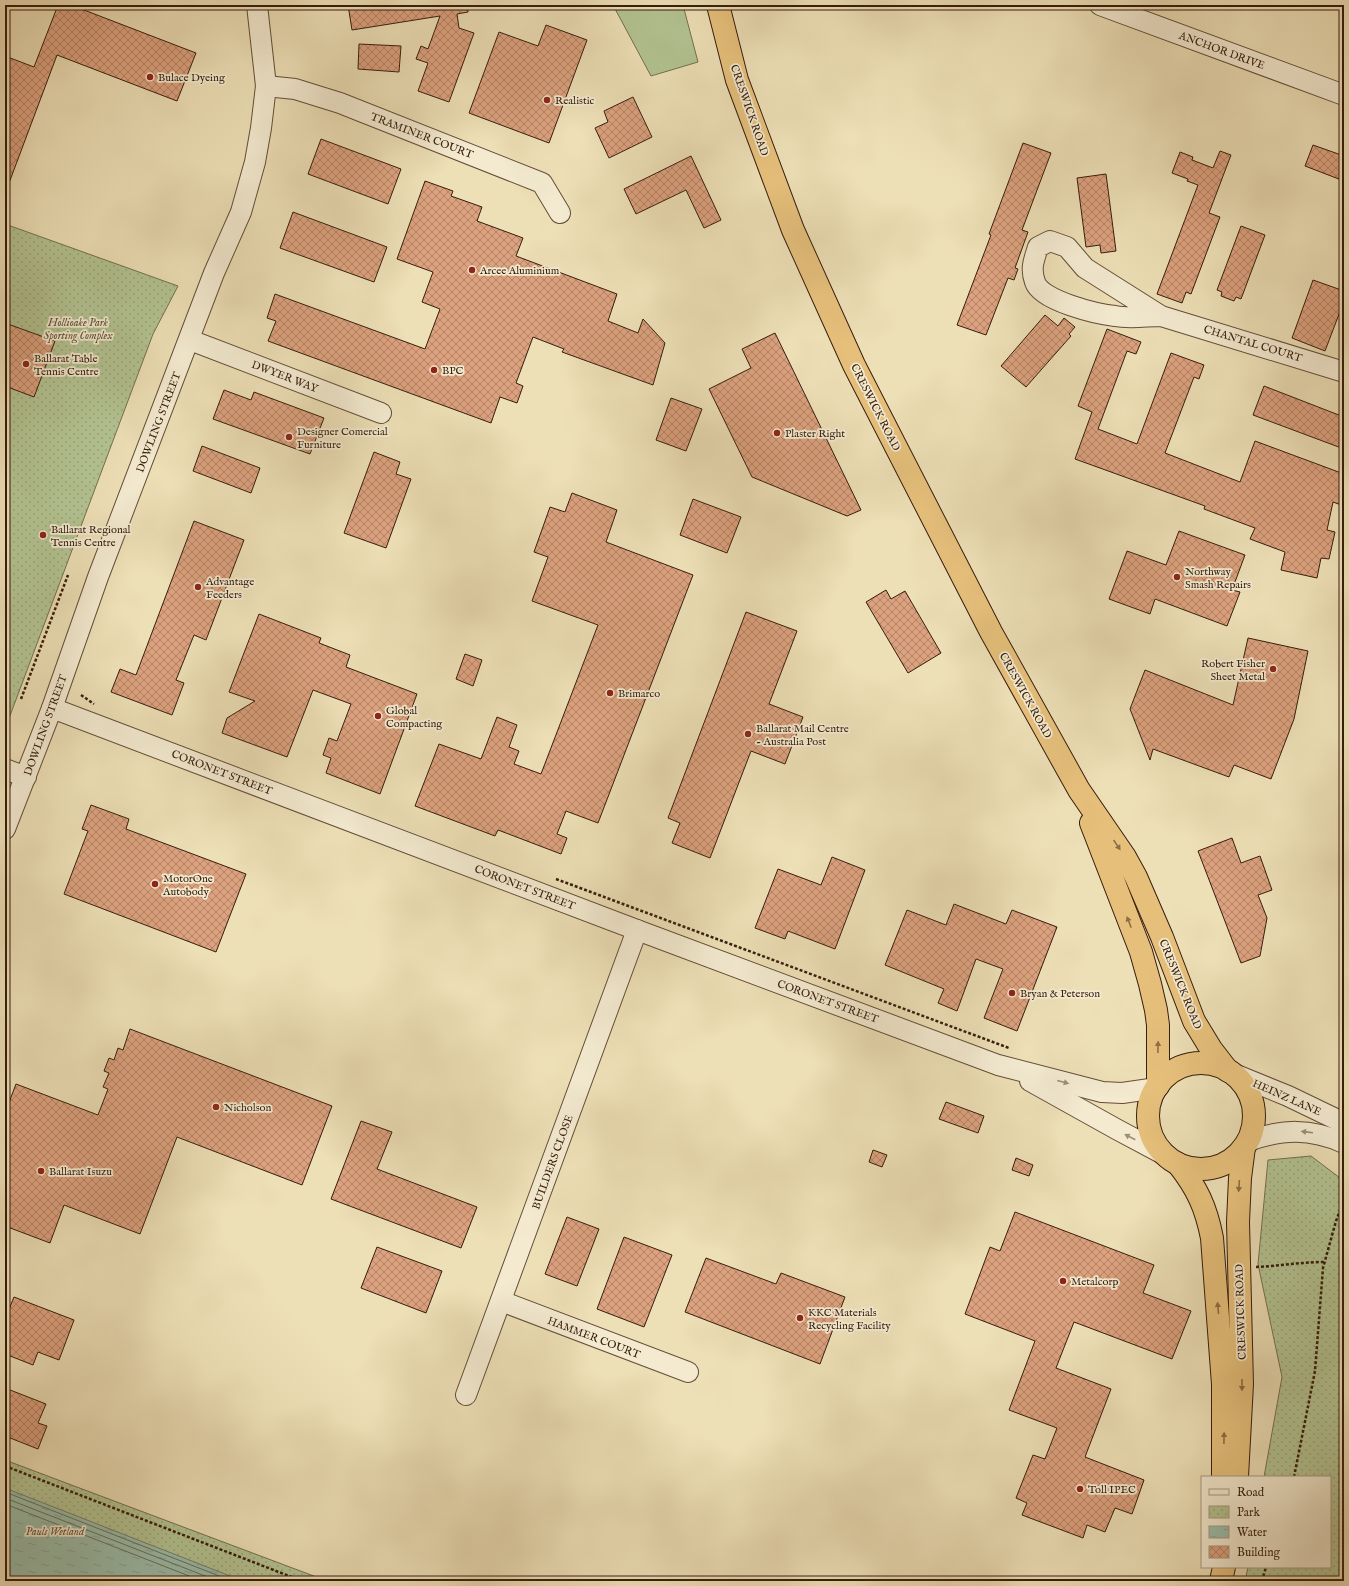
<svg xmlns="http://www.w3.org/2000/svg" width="1349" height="1586" viewBox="0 0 1349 1586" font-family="'IM FELL English',serif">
<defs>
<pattern id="park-dots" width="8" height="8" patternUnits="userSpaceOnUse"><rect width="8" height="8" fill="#b3c392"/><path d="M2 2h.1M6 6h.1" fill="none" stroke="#9ba77d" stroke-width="1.8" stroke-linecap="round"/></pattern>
<pattern id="water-ripples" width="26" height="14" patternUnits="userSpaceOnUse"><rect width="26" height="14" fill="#9abdaa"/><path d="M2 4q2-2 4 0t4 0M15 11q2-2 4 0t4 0" fill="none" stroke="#85a291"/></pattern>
<pattern id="building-cross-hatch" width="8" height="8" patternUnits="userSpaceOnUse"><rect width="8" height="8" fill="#dca17e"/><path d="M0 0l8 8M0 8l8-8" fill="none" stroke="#b38366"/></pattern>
</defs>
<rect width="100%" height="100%" fill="#eddfb6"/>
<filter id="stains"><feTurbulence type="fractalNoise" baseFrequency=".005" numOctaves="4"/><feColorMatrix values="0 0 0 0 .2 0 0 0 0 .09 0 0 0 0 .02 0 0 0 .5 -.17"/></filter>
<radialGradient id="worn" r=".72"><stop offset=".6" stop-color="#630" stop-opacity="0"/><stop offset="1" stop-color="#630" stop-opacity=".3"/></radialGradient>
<!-- grass -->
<polygon fill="#b3c392" stroke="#747050" points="613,5 683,5 698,62 651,76"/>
<!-- park -->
<g fill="url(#park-dots)" stroke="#747050">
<polygon points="5,224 178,286 153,334 5,729"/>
<polygon points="1311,1156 1344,1181 1344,1581 1245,1581 1248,1567 1330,1567 1330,1477 1264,1477 1282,1377 1258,1264 1268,1160"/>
<polygon points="5,1460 327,1581 5,1581"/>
</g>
<!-- water -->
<polygon fill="url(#water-ripples)" stroke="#727d6b" points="5,1488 243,1581 5,1581"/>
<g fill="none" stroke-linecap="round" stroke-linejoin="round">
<!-- shore -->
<g stroke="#686d5c" stroke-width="1">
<polyline points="5,1492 232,1581"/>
<polyline points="5,1498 218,1581"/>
<polyline points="5,1504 202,1581"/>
</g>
</g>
<!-- building -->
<g fill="url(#building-cross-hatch)" stroke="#361d0d">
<polygon points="58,5 71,5 196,53 177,101 57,55 6,191 5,191 5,56 34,67"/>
<polygon points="348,5 468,5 468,12 457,14 459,28 474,33 449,102 418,91 428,63 416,59 421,46 428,49 440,16 352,30"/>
<polygon points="546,25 587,40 549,143 469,113 499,32 538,46"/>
<polygon points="359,44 401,46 399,72 358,69"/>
<polygon points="633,97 652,137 609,158 595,128 608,122 604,111"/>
<polygon points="321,139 401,169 388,204 308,174"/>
<polygon points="1023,143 1051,153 1022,230 1028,232 1015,268 1018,269 1014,280 1008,278 986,335 957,325 991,235 989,234"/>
<polygon points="1313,145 1344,156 1344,181 1305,166"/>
<polygon points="1220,151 1231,155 1209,213 1220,217 1191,294 1186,292 1182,303 1157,294 1198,185 1187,181 1188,179 1172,173 1180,152 1193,157 1192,160 1213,168"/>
<polygon points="691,156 721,220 704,228 686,190 636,214 624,189"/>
<polygon points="1106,174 1116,251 1101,253 1100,245 1086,247 1077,178"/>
<polygon points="425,181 453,191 451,196 482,207 477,221 523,238 516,256 617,294 608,321 638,333 643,319 665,343 653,385 562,352 564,349 533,337 516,383 523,386 517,403 500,397 491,423 268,341 276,321 267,318 275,294 425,349 440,309 422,302 433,272 397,259"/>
<polygon points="293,212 387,247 374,282 280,248"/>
<polygon points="1241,226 1265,235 1241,299 1236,297 1234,301 1221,296 1222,292 1217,290"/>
<polygon points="1313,280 1344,291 1344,301 1325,351 1292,338"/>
<polygon points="1045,315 1058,326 1064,318 1075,327 1069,334 1071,336 1026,387 1001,366"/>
<polygon points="5,323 55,341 34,397 5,386"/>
<polygon points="1107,329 1141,342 1136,354 1127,351 1098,429 1137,444 1171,353 1204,365 1199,379 1194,377 1165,453 1240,482 1255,441 1344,474 1340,488 1344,489 1344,506 1333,502 1327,530 1335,532 1329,559 1321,558 1317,578 1281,570 1285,552 1250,539 1255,528 1204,509 1205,506 1075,459 1092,412 1078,406"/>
<polygon points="775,333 861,510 847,516 752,477 709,389 751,368 742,349"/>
<polygon points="1264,386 1344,417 1344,449 1253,415"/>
<polygon points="224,390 251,400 254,392 324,418 310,454 213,419"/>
<polygon points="671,398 702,409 686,451 656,440"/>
<polygon points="202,446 260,468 251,493 193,471"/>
<polygon points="374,452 400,462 396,474 411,479 386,548 344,533"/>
<polygon points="572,493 617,510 606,542 693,575 598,823 566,811 557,834 567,838 561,854 498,830 495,836 415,806 439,744 481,759 497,717 517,725 509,747 519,751 514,764 541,774 598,625 532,601 548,557 534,552 550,507 565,512"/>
<polygon points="693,499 741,517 727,553 680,535"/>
<polygon points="194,521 244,540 206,640 194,635 176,680 184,683 172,715 111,692 120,669 136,675"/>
<polygon points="1179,531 1245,555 1232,590 1240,592 1227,626 1155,599 1150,614 1109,599 1127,551 1166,565"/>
<polygon points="886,590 891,599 905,591 941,653 908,673 866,602"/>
<polygon points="746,612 797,631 769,704 803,717 785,764 751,751 710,858 672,843 680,823 668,818"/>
<polygon points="259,614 321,638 319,643 350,655 346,667 417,694 380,794 326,773 331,758 323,755 329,738 337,741 351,704 313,690 287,757 222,733 227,718 255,701 229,692"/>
<polygon points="1248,638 1308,651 1294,719 1271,779 1234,765 1229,777 1153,749 1150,760 1130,709 1145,670 1233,705"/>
<polygon points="465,654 482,660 473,686 456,679"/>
<polygon points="91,805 129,819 126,829 246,874 216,952 64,894 88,831 82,829"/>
<polygon points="1232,838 1241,863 1260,856 1272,890 1258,895 1267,918 1260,956 1241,963 1198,851"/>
<polygon points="832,857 865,870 835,949 788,931 785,939 755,928 778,869 821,885"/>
<polygon points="954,904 1006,924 1012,910 1057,927 1017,1031 984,1018 1003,969 976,959 957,1011 938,1003 944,989 885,965 907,910 946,925"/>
<polygon points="130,1029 332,1106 302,1185 177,1137 140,1234 64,1205 50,1243 5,1226 5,1113 16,1084 98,1115 108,1089 103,1087 109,1073 104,1071 109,1058 114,1060 118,1048 123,1050"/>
<polygon points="946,1102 984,1116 978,1133 939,1119"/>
<polygon points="361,1121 392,1132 377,1169 477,1207 461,1248 331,1199"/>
<polygon points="873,1150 887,1155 882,1167 869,1162"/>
<polygon points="1016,1158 1033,1165 1029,1176 1012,1170"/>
<polygon points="1015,1212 1154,1265 1143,1293 1191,1311 1172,1359 1074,1322 1056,1368 1111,1389 1085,1457 1144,1480 1132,1514 1115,1508 1105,1532 1087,1525 1083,1538 1022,1515 1027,1503 1016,1498 1033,1455 1045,1459 1057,1428 1009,1410 1035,1341 965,1314 990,1247 1000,1251"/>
<polygon points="567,1217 599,1229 577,1286 545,1274"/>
<polygon points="624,1237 672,1255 644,1327 597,1309"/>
<polygon points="377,1247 442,1271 426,1313 361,1288"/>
<polygon points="706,1258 776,1284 781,1273 845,1297 820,1364 685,1312"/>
<polygon points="14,1297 74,1320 59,1360 38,1352 33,1365 5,1354 5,1319"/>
<polygon points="5,1388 46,1404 38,1423 47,1426 38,1449 5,1436"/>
</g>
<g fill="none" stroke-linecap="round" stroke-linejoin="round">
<!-- minor casing -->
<g stroke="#644e37" stroke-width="22">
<g id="minor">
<polyline points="1100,5 1344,95"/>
<polyline points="266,86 295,89 340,103 542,183 560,213"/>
<path d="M 1161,316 C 1147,316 1130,319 1115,316 C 1097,314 1041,301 1035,282 C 1030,268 1034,260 1038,247 L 1050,241 L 1067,247 L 1085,268 L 1161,316 L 1344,372"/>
<polyline points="190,340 381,413"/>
<polyline points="52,708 637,930 998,1065 1102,1092 1122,1093 1157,1088"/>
<polyline points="5,769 26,777"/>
<polyline points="5,829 52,708 98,577 214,273 241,212 255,162 261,128 266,86 257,5"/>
<polyline points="1229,1072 1288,1096 1344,1123"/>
<polyline points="1030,1081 1118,1130 1165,1155"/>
<path d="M 1248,1141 C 1283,1129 1310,1128 1344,1143"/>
<polyline points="501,1301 688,1372"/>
<polyline points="466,1395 637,930"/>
</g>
</g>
<!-- highway casing -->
<g stroke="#361d0d" stroke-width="24">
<g id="highway">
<polyline points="718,5 737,80 793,230 854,365 991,632 1079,790 1125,857 1136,877 1162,937 1194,1021 1211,1049 1228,1071"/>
<polyline points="1091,823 1141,952 1150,984 1156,1010 1158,1025 1158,1086"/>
<circle cx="1201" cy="1116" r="53"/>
<path d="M 1178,1164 C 1197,1188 1206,1207 1212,1238 L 1223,1384 L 1223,1477"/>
<polyline points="1237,1477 1242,1384 1238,1222 1240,1178 1244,1147"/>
<polyline points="1221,1581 1224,1567"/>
</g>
</g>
<!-- path -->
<g stroke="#361d0d" stroke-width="2.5" stroke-dasharray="3 2" stroke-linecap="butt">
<polyline points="81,695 94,704"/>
<polyline points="21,699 68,575"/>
<polyline points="556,879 1009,1048"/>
<path d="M 1256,1267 C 1279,1266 1302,1262 1325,1262"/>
<polyline points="5,1466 302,1581"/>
<polyline points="1294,1477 1315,1371 1323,1268 1336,1221 1344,1200"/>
<polyline points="1262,1581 1266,1567"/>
</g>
<!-- minor -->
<use href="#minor" stroke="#f3ead0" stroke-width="20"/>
<!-- highway -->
<use href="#highway" stroke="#e6c07b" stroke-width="22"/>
</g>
<!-- one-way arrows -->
<defs><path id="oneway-solid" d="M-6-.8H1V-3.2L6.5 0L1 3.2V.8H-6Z"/></defs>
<g fill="#8e6e44">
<use href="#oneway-solid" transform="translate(1117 845) rotate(56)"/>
<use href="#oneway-solid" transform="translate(1129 922) rotate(-111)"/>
<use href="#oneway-solid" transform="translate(1158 1047) rotate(-89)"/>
<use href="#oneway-solid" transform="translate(1239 1186) rotate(94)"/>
<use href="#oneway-solid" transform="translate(1218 1308) rotate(-95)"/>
<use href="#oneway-solid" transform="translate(1242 1385) rotate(90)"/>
<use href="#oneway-solid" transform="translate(1224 1438) rotate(-89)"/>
</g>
<g fill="#9e8e78">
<use href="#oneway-solid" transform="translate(1063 1082) rotate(15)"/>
<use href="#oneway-solid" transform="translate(1307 1132) rotate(-173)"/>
<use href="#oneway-solid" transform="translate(1130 1137) rotate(-153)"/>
</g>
<!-- markers -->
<g fill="#8f2418" stroke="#f3ead0" stroke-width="1.5">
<circle cx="150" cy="77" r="4"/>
<circle cx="547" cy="100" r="4"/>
<circle cx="472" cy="270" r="4"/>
<circle cx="26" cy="364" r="4"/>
<circle cx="434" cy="370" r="4"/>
<circle cx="777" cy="433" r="4"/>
<circle cx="289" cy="437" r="4"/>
<circle cx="43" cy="535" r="4"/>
<circle cx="1177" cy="577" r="4"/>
<circle cx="198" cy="587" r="4"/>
<circle cx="1273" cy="669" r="4"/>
<circle cx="610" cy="693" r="4"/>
<circle cx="378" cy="716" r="4"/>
<circle cx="748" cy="734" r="4"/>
<circle cx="155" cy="884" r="4"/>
<circle cx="1012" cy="993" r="4"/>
<circle cx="216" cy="1107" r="4"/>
<circle cx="41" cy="1171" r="4"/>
<circle cx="1063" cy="1281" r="4"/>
<circle cx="800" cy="1318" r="4"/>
<circle cx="1080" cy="1489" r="4"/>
</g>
<g text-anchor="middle" stroke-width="3.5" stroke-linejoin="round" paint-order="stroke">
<!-- street labels -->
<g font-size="11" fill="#361d0d" stroke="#f3ead0">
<text transform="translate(1222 50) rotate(20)" y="4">ANCHOR DRIVE</text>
<text transform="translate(750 110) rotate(71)" y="4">CRESWICK ROAD</text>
<text transform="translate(422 135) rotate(21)" y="4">TRAMINER COURT</text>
<text transform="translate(1253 343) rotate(17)" y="4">CHANTAL COURT</text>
<text transform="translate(285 376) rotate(21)" y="4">DWYER WAY</text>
<text transform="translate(876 407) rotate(63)" y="4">CRESWICK ROAD</text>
<text transform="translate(158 422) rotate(-69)" y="4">DOWLING STREET</text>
<text transform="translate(1026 695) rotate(61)" y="4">CRESWICK ROAD</text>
<text transform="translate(45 725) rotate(-70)" y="4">DOWLING STREET</text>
<text transform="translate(222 772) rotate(21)" y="4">CORONET STREET</text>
<text transform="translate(525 887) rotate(21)" y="4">CORONET STREET</text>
<text transform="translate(1181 984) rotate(68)" y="4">CRESWICK ROAD</text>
<text transform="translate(828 1001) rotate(20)" y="4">CORONET STREET</text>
<text transform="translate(1287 1097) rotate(24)" y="4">HEINZ LANE</text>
<text transform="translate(552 1162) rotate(-70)" y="4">BUILDERS CLOSE</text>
<text transform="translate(1240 1312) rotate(-92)" y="4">CRESWICK ROAD</text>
<text transform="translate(594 1337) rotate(21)" y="4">HAMMER COURT</text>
</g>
<!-- poi labels -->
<g font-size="11" fill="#361d0d" stroke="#f3ead0" text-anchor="start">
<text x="158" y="81">Bulace Dyeing</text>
<text x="555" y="104">Realistic</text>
<text x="480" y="274">Arcee Aluminium</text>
<text x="34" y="362">Ballarat Table<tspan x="34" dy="13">Tennis Centre</tspan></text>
<text x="442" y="374">BPC</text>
<text x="297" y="435">Designer Comercial<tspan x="297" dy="13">Furniture</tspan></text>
<text x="785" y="437">Plaster Right</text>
<text x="51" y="533">Ballarat Regional<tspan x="51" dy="13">Tennis Centre</tspan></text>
<text x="1185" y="575">Northway<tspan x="1185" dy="13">Smash Repairs</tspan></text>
<text x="206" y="585">Advantage<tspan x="206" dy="13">Feeders</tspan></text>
<text x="1265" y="667" text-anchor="end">Robert Fisher<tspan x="1265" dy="13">Sheet Metal</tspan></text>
<text x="618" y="697">Brimarco</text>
<text x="386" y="714">Global<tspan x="386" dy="13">Compacting</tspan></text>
<text x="756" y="732">Ballarat Mail Centre<tspan x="756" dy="13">- Australia Post</tspan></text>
<text x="163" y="882">MotorOne<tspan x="163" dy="13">Autobody</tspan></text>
<text x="1020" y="997">Bryan &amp; Peterson</text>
<text x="224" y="1111">Nicholson</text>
<text x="49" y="1175">Ballarat Isuzu</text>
<text x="1071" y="1285">Metalcorp</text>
<text x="808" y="1316">KKC Materials<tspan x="808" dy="13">Recycling Facility</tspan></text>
<text x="1088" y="1493">Toll IPEC</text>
</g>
<!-- park labels -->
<g font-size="11" font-style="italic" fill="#5c4f35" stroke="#f3ead0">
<text x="78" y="326">Hollioake Park<tspan x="78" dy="13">Sporting Complex</tspan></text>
<text x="55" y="1535">Pauls Wetland</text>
</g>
</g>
<!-- margin -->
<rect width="1349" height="1586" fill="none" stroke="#eddfb6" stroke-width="20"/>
<rect x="6" y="6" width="1337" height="1574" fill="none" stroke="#361d0d" stroke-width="2"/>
<rect x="10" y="10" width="1329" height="1566" fill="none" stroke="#361d0d"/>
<!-- legend -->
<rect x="1201" y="1476" width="130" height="92" fill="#f3ead0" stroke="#a79882"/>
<rect x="1209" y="1489" width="20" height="6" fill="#f3ead0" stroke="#a79882"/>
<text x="1237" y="1496" font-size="12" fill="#361d0d">Road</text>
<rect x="1209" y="1506" width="20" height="12" fill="url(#park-dots)" stroke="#a79882"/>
<text x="1237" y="1516" font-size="12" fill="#361d0d">Park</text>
<rect x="1209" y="1526" width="20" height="12" fill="url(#water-ripples)" stroke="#a79882"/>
<text x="1237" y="1536" font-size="12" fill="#361d0d">Water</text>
<rect x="1209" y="1546" width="20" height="12" fill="url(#building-cross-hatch)" stroke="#a79882"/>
<text x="1237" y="1556" font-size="12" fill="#361d0d">Building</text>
<rect width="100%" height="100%" filter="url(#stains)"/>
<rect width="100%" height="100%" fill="url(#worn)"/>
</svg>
